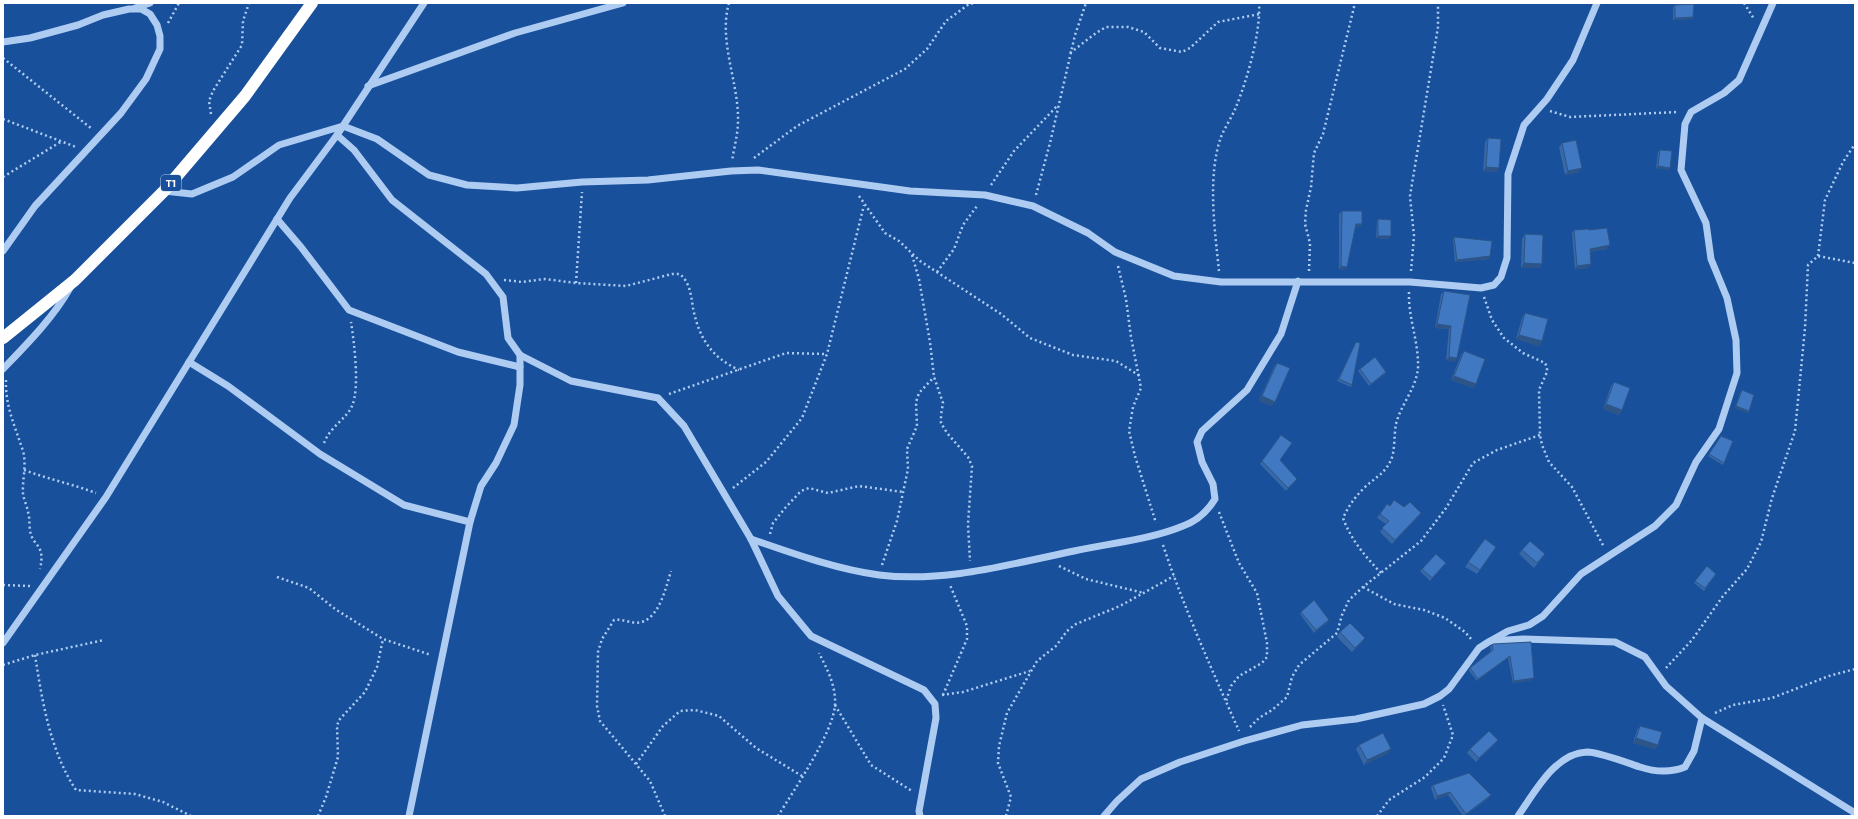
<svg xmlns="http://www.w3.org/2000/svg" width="1858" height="819" viewBox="0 0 1858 819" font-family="'Exo 2',sans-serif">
<rect width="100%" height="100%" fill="#18509c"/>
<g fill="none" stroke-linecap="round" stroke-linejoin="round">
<!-- path -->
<g stroke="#aeccf2" stroke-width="2.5" stroke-dasharray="2 3" stroke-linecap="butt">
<path d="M 729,3 C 718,41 739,83 738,121 C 738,134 734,148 732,161"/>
<polyline points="1744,3 1754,19"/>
<polyline points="168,23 179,3"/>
<polyline points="1070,53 1096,33 1106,27 1128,27 1144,32 1160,48 1182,52 1190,48 1218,22 1260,14"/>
<polyline points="3,58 92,129"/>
<polyline points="1550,111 1570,117 1678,112"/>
<polyline points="211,114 209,101 213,91 242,45 243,21 249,3"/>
<polyline points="3,119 76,147"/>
<polyline points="754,158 797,126 905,69 927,49 946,21 969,4 975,3"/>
<polyline points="3,177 62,141"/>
<polyline points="991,185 1014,151 1058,105"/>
<polyline points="1036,195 1050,143 1075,35 1086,3"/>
<polyline points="859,196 885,233 899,241 920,261 1001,314 1030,338 1073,355 1116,361 1140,376"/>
<polyline points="912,255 919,279 930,342 934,377 943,403 941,415 941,423 947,433 968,457 972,466 968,524 970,561"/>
<polyline points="1818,256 1825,200 1843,162 1855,144"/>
<polyline points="1118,266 1126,299 1131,337 1141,388 1133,407 1129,431 1135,456 1156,523"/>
<path d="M 1219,271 C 1215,232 1207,176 1221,137 C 1225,127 1232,117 1236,107 C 1247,80 1261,32 1259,3"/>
<polyline points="1309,271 1310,243 1305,224 1306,210 1311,187 1314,153 1323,134 1355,3"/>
<polyline points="1411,271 1414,236 1410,196 1438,27 1438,3"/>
<polyline points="937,272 954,249 963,225 977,206"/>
<path d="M 504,280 L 522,282 L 545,279 L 576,283 L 626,286 L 672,274 L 680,274 C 690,283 691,295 693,308 C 699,338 711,357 739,370"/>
<polyline points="576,283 582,192"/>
<polyline points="1484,297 1492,320 1504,338 1523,353 1545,363 1547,367 1547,372 1539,390 1540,435 1542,445 1549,462 1572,487 1604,547"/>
<path d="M 6,380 C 5,406 15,426 23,451 C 27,465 22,480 23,494 C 24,500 27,506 28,512 C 30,518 29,524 30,530 C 32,547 46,543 40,569"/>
<polyline points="669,394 786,353 827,354"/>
<path d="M 324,443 C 330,427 348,417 352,406 C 360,388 354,342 351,322"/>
<path d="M 24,470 C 48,479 72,484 96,493"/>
<polyline points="733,488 766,462 802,418 827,354 864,205"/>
<polyline points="1219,512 1239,563 1257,593 1267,643 1267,657 1262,663 1239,676 1231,686 1226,701"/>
<polyline points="770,534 773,523 786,507 801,491 809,488 828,493 859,486 903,492"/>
<path d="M 1163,545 C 1184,608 1212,670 1239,731"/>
<polyline points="882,565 897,521 908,469 907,449 917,426 916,402 919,393 934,377"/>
<polyline points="1059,566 1086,579 1144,593"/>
<path d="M 1381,573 C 1365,556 1351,540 1343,518 C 1348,507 1355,497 1364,488 C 1374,478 1384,475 1391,460 C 1395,452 1394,434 1396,424 C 1401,404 1416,389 1418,368 C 1419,342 1408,318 1409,292"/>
<polyline points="277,577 309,588 335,609 383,639 431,655"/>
<polyline points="3,585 30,586"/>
<polyline points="1363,587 1394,604 1424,610 1445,618 1465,632 1472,640"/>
<path d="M 35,655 C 42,700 50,751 76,790 L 135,794 L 163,802 L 191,816"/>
<polyline points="3,665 35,655 104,640"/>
<polyline points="1666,668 1692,640 1723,596 1747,569 1761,542 1772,498 1795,431 1805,328 1808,265 1818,256 1855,263"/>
<polyline points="942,695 963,692 1030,671"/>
<polyline points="943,695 967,639 967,626 950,585"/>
<polyline points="835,705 871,765 912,791"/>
<polyline points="1715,713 1733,705 1772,698 1829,676 1855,669"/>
<polyline points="1250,727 1259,718 1272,710 1287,697 1292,677 1299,665 1337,633 1342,615 1349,600 1363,587 1421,541 1446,508 1473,463 1497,450 1540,435"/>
<polyline points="636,764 663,726 680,711 695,710 719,716 756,748 802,776"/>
<polyline points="318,816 326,797 338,757 337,726 339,720 365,692 377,667 383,639"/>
<path d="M 665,816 L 650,781 L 600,721 L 597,706 L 598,652 L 602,639 L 614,620 C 623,618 632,625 642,622 C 660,616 666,587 671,571"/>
<path d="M 778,816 C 794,790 833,733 835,705 C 836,685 827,669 819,653"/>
<polyline points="1006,816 1011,797 998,763 999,746 1007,713 1037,661 1056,646 1067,631 1076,624 1120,606 1174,576"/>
<polyline points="1377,816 1389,800 1425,777 1444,758 1453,735 1443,705"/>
</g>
<!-- minor -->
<g stroke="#aeccf2" stroke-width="7">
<polyline points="135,8 150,3"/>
<polyline points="3,42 30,38 78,25 103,15 129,9 141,9 150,14 157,25 160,36 160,49 146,79 121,113 35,206 3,251"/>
<polyline points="368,86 515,33 623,3"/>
<polyline points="337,135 354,150 392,200 486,274 503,297 508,338 520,355 571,381 658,398 684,426 751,539 778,596 811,636 924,690 935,704 936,718 919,811 920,816"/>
<polyline points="164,191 192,194 233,177 279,145 343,126 377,139 429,175 467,185 517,188 582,182 648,180 731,171 758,170 910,191 985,195 1033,206 1088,233 1115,252 1174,276 1221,282 1410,282 1481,288 1494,285 1501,277 1507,258 1508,174 1524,125 1547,99 1573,60 1597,3"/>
<polyline points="277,219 301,247 349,310 458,352 520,367"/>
<polyline points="189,362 228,386 320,454 404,505 470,522"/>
<path d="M 3,369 C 27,344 53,318 70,288"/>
<path d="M 751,539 C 792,553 835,569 879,575 C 945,583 1010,564 1074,551 C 1110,543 1149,540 1183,526 C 1197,521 1207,512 1215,499 L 1213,484 L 1202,462 L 1197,442 L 1202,431 L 1247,390 L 1281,334 L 1298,281"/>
<polyline points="1492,640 1508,631 1529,625 1543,616 1581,574 1655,526 1676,505 1696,462 1719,429 1737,373 1736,340 1727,298 1711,259 1706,223 1681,170 1685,124 1691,112 1724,93 1739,80 1773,3"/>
<polyline points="3,643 106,497 290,198 337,135 424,3"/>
<polyline points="409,816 470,522 481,486 496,463 514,425 520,385 520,355"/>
<polyline points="1104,816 1117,801 1141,779 1180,762 1244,741 1302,725 1356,719 1424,704 1440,696 1449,689 1479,648 1490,641 1523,639 1615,642 1645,657 1666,686 1702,718 1855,813"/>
<path d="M 1518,816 C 1535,792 1555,753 1587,752 C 1599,752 1628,763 1640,767 C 1655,772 1670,773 1685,767 L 1694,751 L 1702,718"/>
</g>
<!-- highway -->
<polyline stroke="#fff" stroke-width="12" points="3,338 75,280 164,191 245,96 312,3"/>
</g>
<!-- wall -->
<g fill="#3768a7">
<polygon points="1675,5 1693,17 1692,19 1673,20 1673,7"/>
<polygon points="1488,138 1499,168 1496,172 1483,171 1485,142"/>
<polygon points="1562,143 1579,172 1565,175 1559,147"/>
<polygon points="1660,150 1670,168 1669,170 1656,168 1658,152"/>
<polygon points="1342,211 1362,224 1360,227 1356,227 1344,270 1339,269 1339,214"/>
<polygon points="1378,219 1389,239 1376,238 1377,221"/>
<polygon points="1574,230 1589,230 1607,249 1590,252 1589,268 1575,269 1572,233"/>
<polygon points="1525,234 1542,264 1539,268 1521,268 1522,239"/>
<polygon points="1454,237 1490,256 1489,259 1455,262 1453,239"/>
<polygon points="1444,291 1470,295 1455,362 1446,360 1449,329 1435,328 1441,294"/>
<polygon points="1525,313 1542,341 1539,346 1516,339 1522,318"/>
<polygon points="1356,342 1352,385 1351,387 1337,381"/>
<polygon points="1464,351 1476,384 1473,388 1451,380 1461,355"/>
<polygon points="1277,363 1272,406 1259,401 1274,367"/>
<polygon points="1360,369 1386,372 1385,374 1369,386 1358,371"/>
<polygon points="1614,382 1622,410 1619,415 1603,409 1611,386"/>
<polygon points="1742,390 1749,411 1748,413 1735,408 1740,393"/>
<polygon points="1281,435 1280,460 1295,482 1286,491 1260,464"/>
<polygon points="1721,436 1724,463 1723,465 1708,456"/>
<polygon points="1387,504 1390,506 1404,507 1421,513 1418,517 1392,544 1380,532 1386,524 1377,518"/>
<polygon points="1485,539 1496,547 1477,574 1465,567"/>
<polygon points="1522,550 1542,558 1534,568 1519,554"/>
<polygon points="1446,563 1430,581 1420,571 1422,569"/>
<polygon points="1707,566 1716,574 1704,591 1694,583"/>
<polygon points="1301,612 1329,620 1327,623 1314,633 1300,614"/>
<polygon points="1340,632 1365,638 1362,642 1352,652 1337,637"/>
<polygon points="1531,642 1532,680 1513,683 1508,658 1477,681 1469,671 1470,668 1491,651 1490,647 1492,645"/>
<polygon points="1640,726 1658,745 1655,749 1633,743 1637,730"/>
<polygon points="1495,744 1476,762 1467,753 1470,749"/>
<polygon points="1359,745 1388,753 1364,765 1356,749"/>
<polygon points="1433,785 1489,798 1464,816 1463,816 1448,795 1435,800 1431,788"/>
</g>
<!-- shaded-wall -->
<g fill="#2d5588">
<polygon points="1693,17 1692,19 1673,20 1675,18"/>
<polygon points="1658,166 1670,168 1669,170 1656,168"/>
<polygon points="1486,167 1499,168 1496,172 1483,171"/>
<polygon points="1582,168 1579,172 1565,175 1568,171"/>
<polygon points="1356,224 1362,224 1360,227 1354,227"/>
<polygon points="1378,236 1391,236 1389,239 1376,238"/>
<polygon points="1610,245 1607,249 1587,252 1590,249"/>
<polygon points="1490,256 1489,259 1455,262 1457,260"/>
<polygon points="1524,263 1542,264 1539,268 1521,268"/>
<polygon points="1591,264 1589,268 1575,269 1577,266"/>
<polygon points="1341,266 1347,267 1344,270 1339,269"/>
<polygon points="1437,324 1451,326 1449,329 1435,328"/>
<polygon points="1519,335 1542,341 1539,346 1516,339"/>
<polygon points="1449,357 1457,358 1455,362 1446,360"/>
<polygon points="1386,372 1385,374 1369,386 1371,384"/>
<polygon points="1454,376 1476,384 1473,388 1451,380"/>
<polygon points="1262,396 1275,402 1272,406 1259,401"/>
<polygon points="1606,404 1622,410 1619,415 1603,409"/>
<polygon points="1736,406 1749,411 1748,413 1735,408"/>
<polygon points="1297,479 1295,482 1286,491 1288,488"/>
<polygon points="1421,513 1418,517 1392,544 1395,540"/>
<polygon points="1329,620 1327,623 1314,633 1316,630"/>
<polygon points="1365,638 1362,642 1352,652 1355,648"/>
<polygon points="1510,656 1508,658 1477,681 1478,679"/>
<polygon points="1534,678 1532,680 1513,683 1514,681"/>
<polygon points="1636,738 1658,745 1655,749 1633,743"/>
<polygon points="1498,740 1495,744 1476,762 1479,758"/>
<polygon points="1391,749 1388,753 1364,765 1367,760"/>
<polygon points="1450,792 1448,795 1435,800 1437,796"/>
<polygon points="1491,795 1489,798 1464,816 1466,814"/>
</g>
<!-- building -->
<g fill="#4079c2" stroke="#2d5588">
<polygon points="1694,4 1693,17 1675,18 1675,5"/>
<polygon points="1488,138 1501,139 1499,168 1486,167"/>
<polygon points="1576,140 1582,168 1568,171 1562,143"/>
<polygon points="1660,150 1672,151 1670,168 1658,166"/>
<polygon points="1342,211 1362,211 1362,224 1356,224 1347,267 1341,266"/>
<polygon points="1378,219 1391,220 1391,236 1378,236"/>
<polygon points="1607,228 1610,245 1590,249 1591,264 1577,266 1574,230 1588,229 1589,230"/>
<polygon points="1525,234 1543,235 1542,264 1524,263"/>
<polygon points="1454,237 1492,241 1490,256 1457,260"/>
<polygon points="1444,291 1470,295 1457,358 1449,357 1451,326 1437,324"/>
<polygon points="1525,313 1548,319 1542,341 1519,335"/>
<polygon points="1356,342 1360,343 1352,385 1339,379"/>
<polygon points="1464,351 1485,359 1476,384 1454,376"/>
<polygon points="1375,357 1386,372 1371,384 1360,369"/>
<polygon points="1277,363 1290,368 1275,402 1262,396"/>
<polygon points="1614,382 1630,388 1622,410 1606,404"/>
<polygon points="1742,390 1754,395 1749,411 1736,406"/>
<polygon points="1281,435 1292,443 1280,460 1297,479 1288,488 1262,461"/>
<polygon points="1721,436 1733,441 1724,463 1709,454"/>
<polygon points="1394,500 1404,507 1410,502 1421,513 1395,540 1382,528 1389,521 1380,514 1387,504 1390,506"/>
<polygon points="1485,539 1496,547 1480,570 1468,562"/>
<polygon points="1530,541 1545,554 1537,563 1522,550"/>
<polygon points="1436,554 1446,563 1432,578 1422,569"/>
<polygon points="1707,566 1716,574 1705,588 1695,581"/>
<polygon points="1314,600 1329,620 1316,630 1301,612"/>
<polygon points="1350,623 1365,638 1355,648 1340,632"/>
<polygon points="1531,642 1534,678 1514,681 1510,656 1478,679 1470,668 1493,650 1492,645 1493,644"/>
<polygon points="1640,726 1662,732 1658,745 1636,738"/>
<polygon points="1489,731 1498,740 1479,758 1470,749"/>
<polygon points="1383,733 1391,749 1367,760 1359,745"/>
<polygon points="1469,773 1491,795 1466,814 1450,792 1437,796 1433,785"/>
</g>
<g text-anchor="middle" stroke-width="3" stroke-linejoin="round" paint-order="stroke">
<!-- shield labels -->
<rect fill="#18509c" stroke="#bacae1" stroke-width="1" x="161" y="175" width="20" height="16" rx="3"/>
<g font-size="10" font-weight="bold" fill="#fff">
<text x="171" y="187">T1</text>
</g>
</g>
<!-- border -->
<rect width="1858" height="819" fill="none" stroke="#ffffff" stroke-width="8"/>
</svg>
